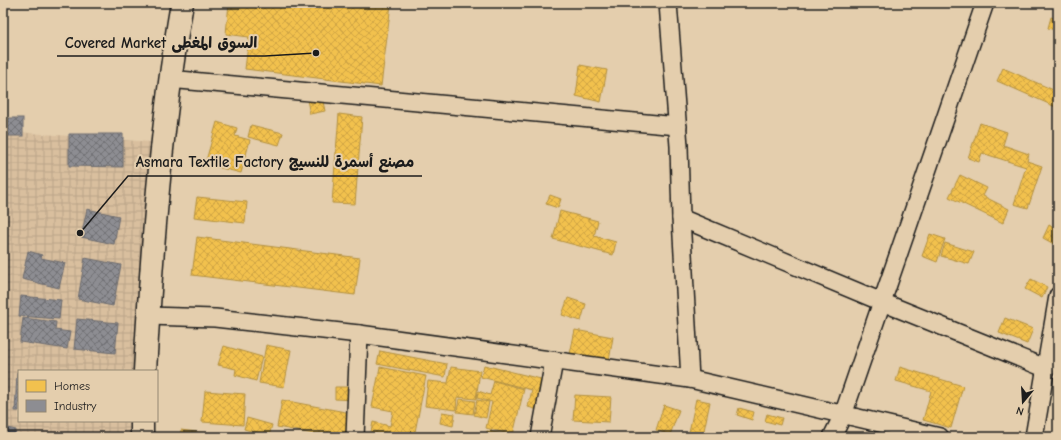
<svg xmlns="http://www.w3.org/2000/svg" width="1061" height="440" viewBox="0 0 1061 440" font-family="'Comic Neue','Playpen Sans Arabic',sans-serif">
<defs>
<pattern id="industrial-grid" width="8" height="8" patternUnits="userSpaceOnUse"><rect width="8" height="8" fill="#d9bf9e"/><path d="M0 4h8M4 0v8" fill="none" stroke="#baa488"/></pattern>
<pattern id="homes-cross-hatch" width="8" height="8" patternUnits="userSpaceOnUse"><rect width="8" height="8" fill="#f2c14e"/><path d="M0 0l8 8M0 8l8-8" fill="none" stroke="#cfa544"/></pattern>
<pattern id="industry-cross-hatch" width="8" height="8" patternUnits="userSpaceOnUse"><rect width="8" height="8" fill="#8d8d92"/><path d="M0 0l8 8M0 8l8-8" fill="none" stroke="#727276"/></pattern>
</defs>
<rect width="100%" height="100%" fill="#e4cead"/>
<filter id="ink" filterUnits="userSpaceOnUse"><feTurbulence type="fractalNoise" baseFrequency=".025" numOctaves="2"/><feDisplacementMap in="SourceGraphic" scale="8" xChannelSelector="R" yChannelSelector="G"/><feConvolveMatrix kernelMatrix="1 2 1 2 8 2 1 2 1" color-interpolation-filters="sRGB"/></filter>
<g filter="url(#ink)">
<!-- industrial -->
<polygon fill="url(#industrial-grid)" points="3,131 163,143 147,371 19,371 19,421 144,421 143,437 3,437"/>
<!-- homes -->
<g fill="url(#homes-cross-hatch)" stroke="#b2903f">
<polygon points="229,3 391,4 381,86 245,69 249,37 226,34"/>
<polygon points="1051,17 1058,19 1058,31 1048,28"/>
<polygon points="580,65 607,70 601,102 576,96"/>
<polygon points="1003,68 1058,92 1058,108 997,81"/>
<polygon points="322,97 325,111 310,114 307,100"/>
<polygon points="339,114 362,117 355,204 332,203"/>
<polygon points="217,122 237,128 235,136 250,140 241,173 205,164"/>
<polygon points="980,123 1007,132 1003,145 1029,154 1027,161 1042,166 1028,208 1014,204 1026,167 982,153 979,162 968,158"/>
<polygon points="251,125 283,133 279,145 248,137"/>
<polygon points="960,175 987,188 983,196 1009,209 1003,223 949,197"/>
<polygon points="550,195 561,199 558,208 546,204"/>
<polygon points="197,197 247,202 245,223 194,217"/>
<polygon points="560,211 598,221 594,236 616,242 613,255 553,239"/>
<polygon points="1049,225 1058,230 1058,236 1054,244 1043,238"/>
<polygon points="930,234 945,239 937,262 922,256"/>
<polygon points="197,237 360,258 355,295 192,275"/>
<polygon points="945,243 974,252 969,264 941,256"/>
<polygon points="1031,279 1047,287 1042,298 1025,289"/>
<polygon points="568,298 586,304 581,321 562,315"/>
<polygon points="1005,318 1033,329 1027,344 999,333"/>
<polygon points="575,330 613,337 609,361 570,354"/>
<polygon points="266,345 291,350 284,387 259,383"/>
<polygon points="224,346 262,357 256,381 235,375 236,369 218,365"/>
<polygon points="380,351 447,364 445,377 377,364"/>
<polygon points="484,365 545,380 538,410 528,407 532,390 481,377"/>
<polygon points="380,367 426,376 414,437 370,437 373,422 390,426 393,411 372,407"/>
<polygon points="451,367 480,371 476,399 457,397 456,410 425,406 428,381 448,383"/>
<polygon points="900,367 963,386 951,428 923,420 931,391 896,381"/>
<polygon points="494,381 524,389 513,435 486,428 492,402 477,398 478,391 490,395"/>
<polygon points="335,387 355,387 355,400 335,399"/>
<polygon points="205,391 245,394 243,425 202,422"/>
<polygon points="575,395 611,397 609,422 573,420"/>
<polygon points="459,399 475,401 473,414 457,412"/>
<polygon points="696,399 710,402 703,435 689,432"/>
<polygon points="282,400 356,414 351,437 330,437 277,427"/>
<polygon points="477,400 489,402 486,418 474,415"/>
<polygon points="664,405 679,410 670,435 656,430"/>
<polygon points="739,408 754,412 752,420 737,415"/>
<polygon points="442,412 455,414 453,426 440,423"/>
<polygon points="767,414 782,418 780,425 765,421"/>
<polygon points="247,418 272,425 269,436 244,429"/>
<polygon points="181,430 234,437 180,437"/>
<polygon points="487,431 513,436 513,437 486,437"/>
<polygon points="598,432 611,435 611,437 597,437"/>
<polygon points="612,434 624,437 611,437"/>
</g>
<!-- industry -->
<g fill="url(#industry-cross-hatch)" stroke="#6b6b6f">
<rect x="3" y="118" width="20" height="18"/>
<polygon points="69,134 123,134 123,167 69,166"/>
<polygon points="87,209 119,216 114,244 81,237"/>
<polygon points="28,251 42,255 41,258 65,263 59,288 22,279"/>
<polygon points="85,258 121,265 113,306 78,299"/>
<polygon points="21,296 61,300 59,319 19,316"/>
<polygon points="23,318 56,322 55,330 70,332 67,349 20,342"/>
<polygon points="77,319 118,323 115,353 74,349"/>
<polygon points="17,373 19,373 19,411 15,411"/>
<polygon points="3,427 16,430 15,437 3,437"/>
<polygon points="65,433 107,435 107,437 64,437"/>
</g>
<g fill="none" stroke-linecap="round" stroke-linejoin="round">
<!-- minor casing -->
<g stroke="#1c1c1c" stroke-width="20">
<g id="minor">
<polyline points="668,3 679,146 681,218 690,379"/>
<polyline points="169,79 678,126"/>
<polyline points="681,218 882,302 1045,368"/>
<polyline points="148,316 215,318 359,334 690,379 940,437"/>
<polyline points="355,437 359,334"/>
<polyline points="540,437 554,361"/>
<polyline points="832,437 843,415 985,3"/>
<polyline points="1034,437 1058,296"/>
</g>
</g>
<!-- primary casing -->
<g stroke="#1c1c1c" stroke-width="25">
<g id="primary">
<path d="M 145,371 C 152,248 161,125 182,3"/>
<polyline points="142,437 142,421"/>
</g>
</g>
<!-- minor -->
<use href="#minor" stroke="#e4cead" stroke-width="17"/>
<!-- primary -->
<use href="#primary" stroke="#e4cead" stroke-width="22"/>
</g>
</g>
<!-- callouts -->
<path fill="none" stroke="#1c1c1c" stroke-width="1.5" d="M316 53L265 56H57M80 233L128 176H422"/>
<g fill="#1c1c1c" stroke="#e4cead" stroke-width="1.5">
<circle cx="316" cy="53" r="4"/>
<circle cx="80" cy="233" r="4"/>
</g>
<g font-size="15" text-anchor="middle" font-weight="bold" fill="#1c1c1c" stroke="#e4cead" stroke-width="4" stroke-linejoin="round" paint-order="stroke">
<text x="161" y="48">Covered Market السوق المغطى</text>
<text x="275" y="167">Asmara Textile Factory مصنع أسمرة للنسيج</text>
</g>
<!-- margin -->
<rect width="1061" height="440" fill="none" stroke="#e4cead" stroke-width="16"/>
<rect x="8" y="8" width="1045" height="424" fill="none" stroke="#1c1c1c" stroke-width="1.5" filter="url(#ink)"/>
<!-- legend -->
<rect x="18" y="370" width="140" height="52" fill="#e4cead" stroke="#948773"/>
<rect x="26" y="380" width="20" height="12" fill="#f2c14e" stroke="#948773"/>
<text x="54" y="390" font-size="12" fill="#1c1c1c">Homes</text>
<rect x="26" y="400" width="20" height="12" fill="#8d8d92" stroke="#948773"/>
<text x="54" y="410" font-size="12" fill="#1c1c1c">Industry</text>
<!-- north arrow -->
<g transform="translate(1023 402) rotate(198)" stroke="#e4cead" stroke-width="3" paint-order="stroke">
<path d="M0-3L7 15L0 10L-7 15Z" fill="#1c1c1c"/>
<text y="-6" font-size="11" font-weight="bold" text-anchor="middle" fill="#1c1c1c">N</text>
</g>
</svg>
